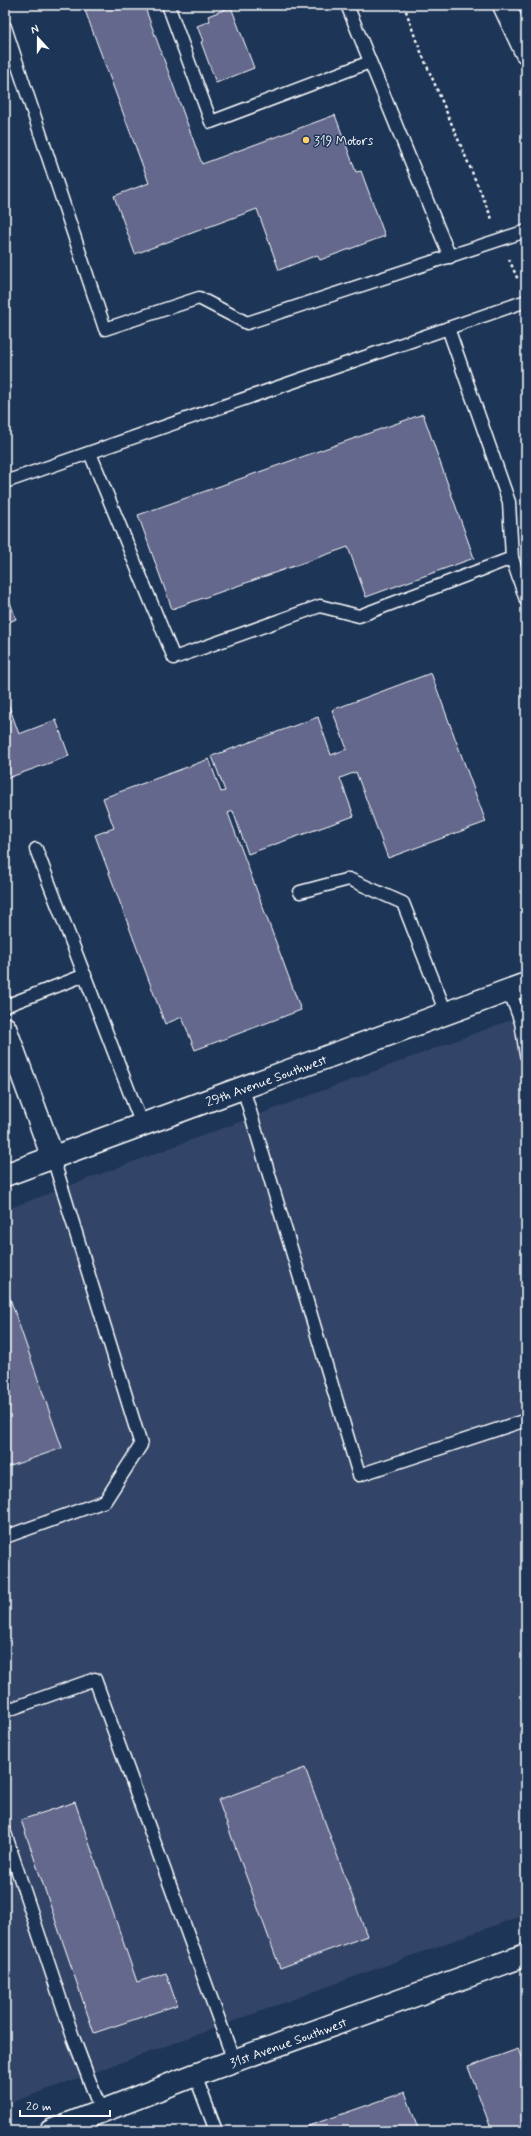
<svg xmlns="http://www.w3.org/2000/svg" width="531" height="2136" viewBox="0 0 531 2136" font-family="Mynerve,sans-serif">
<rect width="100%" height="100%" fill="#1d3557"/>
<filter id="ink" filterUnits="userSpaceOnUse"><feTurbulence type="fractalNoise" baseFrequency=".025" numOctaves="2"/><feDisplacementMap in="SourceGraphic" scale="8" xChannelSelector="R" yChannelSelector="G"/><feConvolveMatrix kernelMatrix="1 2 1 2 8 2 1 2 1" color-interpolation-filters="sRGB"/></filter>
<g filter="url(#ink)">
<!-- built -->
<polygon fill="#324467" points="526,1014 526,1914 5,2105 5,1210"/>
<!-- building -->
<g fill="#63678c" stroke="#fff">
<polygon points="83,5 144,5 202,164 335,115 356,172 361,171 385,236 320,260 317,255 279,270 257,209 135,254 114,196 149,183"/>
<polygon points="231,7 254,68 216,83 201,42 203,41 197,26 210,21 208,16"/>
<polygon points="423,414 474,558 366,597 348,547 172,609 138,515"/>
<polygon points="5,588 16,619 5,624"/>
<polygon points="431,673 486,822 388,858 356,772 340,778 354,816 248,854 233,811 228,813 301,1010 195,1050 182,1017 165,1024 95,835 114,828 103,798 209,759 221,792 225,791 212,756 318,717 331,755 347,749 332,710"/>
<polygon points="5,695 19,734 56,720 69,756 5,779"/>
<polygon points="8,1293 62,1448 5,1468 5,1294"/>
<polygon points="305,1768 367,1936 280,1968 218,1800"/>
<polygon points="75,1802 137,1982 166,1973 177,2005 94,2033 21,1820"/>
<polygon points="518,2049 526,2070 526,2131 492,2131 468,2067"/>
<polygon points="405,2092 419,2131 294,2131"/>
</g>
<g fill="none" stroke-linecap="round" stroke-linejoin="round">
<!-- lane casing -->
<g stroke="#fff" stroke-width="15">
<g id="lane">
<polyline points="168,5 211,122 370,62"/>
<polyline points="347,5 450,257"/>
<polyline points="5,27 105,329 199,298 247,323 526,231"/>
<polyline points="90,453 174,658 320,606 359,616 512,558 509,502 448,328"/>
<polyline points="5,482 526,301"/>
<polyline points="512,558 526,600"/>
<polyline points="36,849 142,1125"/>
<polyline points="300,892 349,879 403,903 446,1013"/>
<polyline points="509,990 521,1022 526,1055"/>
<polyline points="5,1006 85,975"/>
<polyline points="243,1088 359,1475 526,1420"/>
<polyline points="5,1537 105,1501 141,1445 53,1158"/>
<polyline points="5,1711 95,1679 234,2061"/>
<polyline points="5,1833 73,2037 101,2111"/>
<polyline points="195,2075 216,2131"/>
</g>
</g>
<!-- street casing -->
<g stroke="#fff" stroke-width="25">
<g id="street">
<polyline points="5,1028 53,1158"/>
<polyline points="5,1175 526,984"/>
<polyline points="51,2131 195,2075 526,1955"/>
</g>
</g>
<!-- secondary casing -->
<g stroke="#fff" stroke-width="25">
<polyline id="secondary" points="504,5 526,52"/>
</g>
<!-- path -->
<g stroke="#fff" stroke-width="2.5" stroke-dasharray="3 3" stroke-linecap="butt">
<polyline points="404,5 416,40 492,219"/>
<polyline points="509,259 518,280"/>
</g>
<!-- lane -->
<use href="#lane" stroke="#1d3557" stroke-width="12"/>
<!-- street -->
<use href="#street" stroke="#1d3557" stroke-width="22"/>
<!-- secondary -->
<use href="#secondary" stroke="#1d3557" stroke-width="22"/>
</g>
</g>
<!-- markers -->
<circle fill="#ffd166" stroke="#1d3557" stroke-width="1.5" cx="306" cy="140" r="4"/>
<g text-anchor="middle" stroke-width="3" stroke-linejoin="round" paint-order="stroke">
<!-- poi labels -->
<g font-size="13" fill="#fff" stroke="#1d3557" text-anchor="start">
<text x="314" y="145">319 Motors</text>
</g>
<!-- street labels -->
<g font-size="13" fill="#fff" stroke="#1d3557">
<text transform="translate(266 1080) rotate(-20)" y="5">29th Avenue Southwest</text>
<text transform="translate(288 2042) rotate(-20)" y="5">31st Avenue Southwest</text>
</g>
</g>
<!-- margin -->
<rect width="531" height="2136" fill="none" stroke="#1d3557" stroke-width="20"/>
<rect x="10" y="10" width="511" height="2116" fill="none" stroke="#fff" stroke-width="1.5" filter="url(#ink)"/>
<!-- north arrow -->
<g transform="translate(38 38) rotate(339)" stroke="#1d3557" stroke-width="3" paint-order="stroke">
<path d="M0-3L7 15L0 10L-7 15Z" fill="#ffffff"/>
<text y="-6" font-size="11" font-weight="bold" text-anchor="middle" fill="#ffffff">N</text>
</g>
<!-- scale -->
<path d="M20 2110v6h90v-6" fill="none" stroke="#ffffff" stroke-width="2"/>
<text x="26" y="2110" font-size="12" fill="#ffffff" stroke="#1d3557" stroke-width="3" paint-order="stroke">20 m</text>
</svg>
